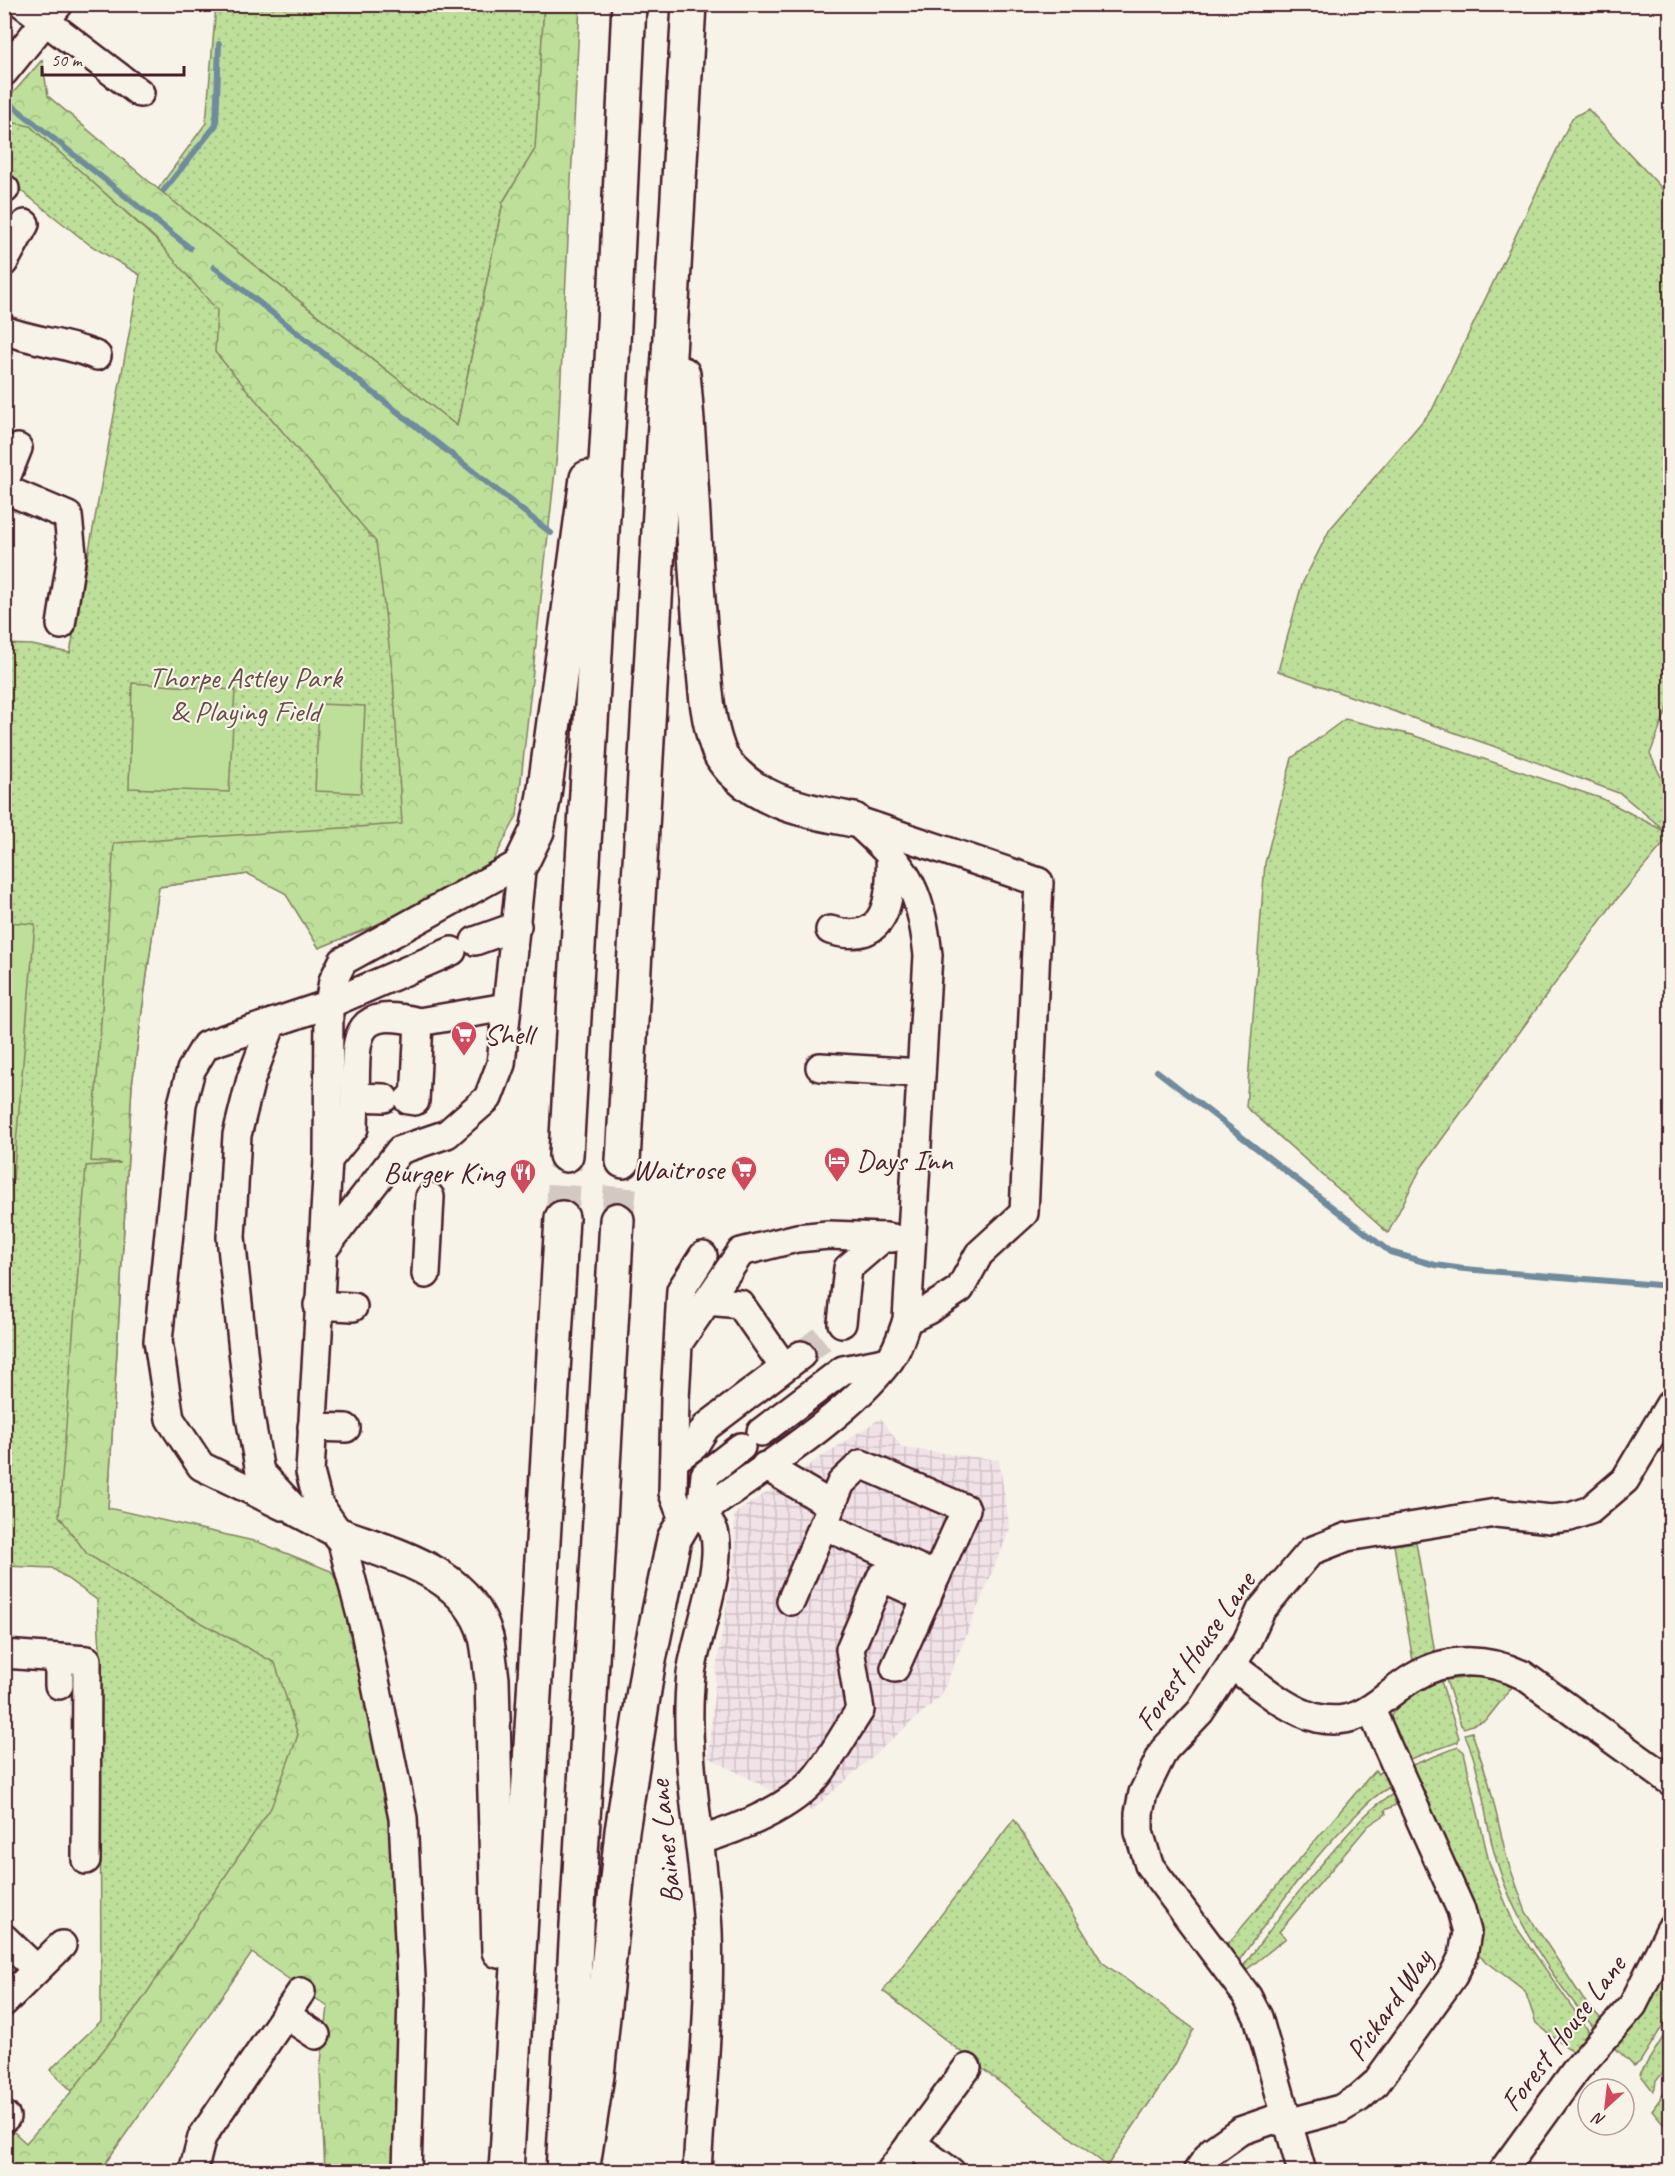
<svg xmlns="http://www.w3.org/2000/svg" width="1675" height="2176" viewBox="0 0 1675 2176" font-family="Caveat,sans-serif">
<defs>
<pattern id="industrial-grid" width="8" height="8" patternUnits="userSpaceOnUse" patternTransform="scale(1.5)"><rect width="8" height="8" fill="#f1e2e7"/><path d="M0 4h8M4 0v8" fill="none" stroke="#d0c1c6"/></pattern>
<pattern id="grass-dots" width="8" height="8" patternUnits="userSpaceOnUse" patternTransform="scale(1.5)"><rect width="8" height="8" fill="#bddf99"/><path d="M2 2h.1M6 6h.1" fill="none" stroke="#a4bf84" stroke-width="1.8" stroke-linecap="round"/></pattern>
<pattern id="forest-crowns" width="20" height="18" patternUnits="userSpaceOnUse" patternTransform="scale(1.5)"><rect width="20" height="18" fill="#bddf99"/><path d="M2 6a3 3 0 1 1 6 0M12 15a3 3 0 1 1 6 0" fill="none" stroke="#a4bf84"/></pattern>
</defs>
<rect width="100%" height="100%" fill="#f7f3e8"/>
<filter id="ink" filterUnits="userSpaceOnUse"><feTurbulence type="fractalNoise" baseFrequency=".0167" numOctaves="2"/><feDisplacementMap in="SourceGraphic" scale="12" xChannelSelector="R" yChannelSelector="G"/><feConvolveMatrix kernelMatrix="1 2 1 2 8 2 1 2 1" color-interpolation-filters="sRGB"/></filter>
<g filter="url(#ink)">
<!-- industrial -->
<polygon fill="url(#industrial-grid)" points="881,1418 902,1448 999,1460 1010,1529 941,1696 811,1811 708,1757 717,1664 735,1557 734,1514"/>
<!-- grass -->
<g fill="url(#grass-dots)" stroke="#847f62" stroke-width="1.5">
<polygon points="216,5 544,5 536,149 503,202 457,426 158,189 206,123"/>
<polygon points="1588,109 1670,197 1670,701 1650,754 1670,796 1670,836 1612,905 1421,1168 1388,1233 1246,1107 1265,863 1292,758 1345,719 1412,735 1603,799 1668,833 1621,794 1493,746 1278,671 1302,584 1330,529 1432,410 1572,118"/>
<polygon points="5,121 30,125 36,130 189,270 439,511 439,830 248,874 159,887 132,1085 108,1508 206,1575 324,1635 252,1952 121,2137 50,2070 101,2021 100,1650 97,1600 52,1568 5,1566 4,644 32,645 70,653 140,275 90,245 5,178"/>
<polygon points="1416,1542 1435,1653 1413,1661 1394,1545"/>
<polygon points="1482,1676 1512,1687 1486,1720 1464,1728 1461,1725 1446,1680"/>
<path d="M 1441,1681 L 1459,1738 L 1458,1742 L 1407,1760 C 1402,1749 1391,1733 1390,1721 C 1389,1708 1429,1684 1441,1681 Z"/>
<path d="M 1472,1732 L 1489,1783 L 1507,1859 L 1526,1912 L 1583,1999 L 1602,2020 L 1595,2029 C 1552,1978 1515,1923 1496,1859 C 1484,1820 1483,1775 1466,1738 L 1465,1734 Z"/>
<polygon points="1458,1747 1464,1752 1489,1862 1514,1924 1590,2033 1573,2053 1536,2023 1525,1991 1478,1955 1481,1936 1474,1908 1410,1766"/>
<path d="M 1375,1770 L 1378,1774 L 1382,1770 L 1390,1787 C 1374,1795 1363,1808 1351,1820 C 1308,1863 1273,1913 1238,1962 L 1226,1946 Z"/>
<path d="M 1393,1794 L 1398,1804 L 1385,1810 L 1386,1814 L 1368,1826 L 1279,1932 L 1286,1938 L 1245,1971 L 1242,1968 C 1271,1928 1300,1888 1333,1851 C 1351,1830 1369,1808 1393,1794 Z"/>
<polygon points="1014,1819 1102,1962 1194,2029 1174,2066 1107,2166 883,1991"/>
<polygon points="1670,1950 1670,2014 1640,2062 1634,2066 1611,2044"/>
<polygon points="1670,2026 1670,2067 1656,2080 1655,2088 1653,2091 1640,2074"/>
<polygon points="1670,2085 1670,2131 1652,2110"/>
</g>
<!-- forest -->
<polygon fill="url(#forest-crowns)" stroke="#847f62" stroke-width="1.5" points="544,5 580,5 557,453 517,816 492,863 460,891 319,948 285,893 248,874 159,887 132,1085 108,1508 258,1542 331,1571 365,1631 403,1818 407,2171 325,2171 320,2070 328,2007 252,1953 100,2171 21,2171 5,2157 4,2123 26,2143 72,2091 142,2000 271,1808 298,1735 275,1663 180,1611 87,1554 59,1516 86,1166 121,1163 91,1161 114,843 402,824 393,677 376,542 215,352 217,310 155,238 30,126 5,121 5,102 42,60 48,96 158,189 457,426 503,202 535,149"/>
<!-- garden -->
<g fill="#bddf99" stroke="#847f62" stroke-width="1.5">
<polygon points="132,683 235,690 229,792 129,788"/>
<polygon points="319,704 365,706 361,793 315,791"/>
<polygon points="5,922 35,924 13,1179 4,1179"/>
</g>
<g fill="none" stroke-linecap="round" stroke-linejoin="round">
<!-- stream -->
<g stroke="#708b9d" stroke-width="6">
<polyline points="13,106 190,248"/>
<polyline points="164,190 216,125 219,44"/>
<polyline points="214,267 551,533"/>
<polyline points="1157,1071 1390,1252 1435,1265 1464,1269 1670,1286"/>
</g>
<!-- minor-tunnel -->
<polyline stroke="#d4c9c2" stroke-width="27" stroke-dasharray="27 14" stroke-linecap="butt" points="801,1355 842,1323"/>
<!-- highway-tunnel -->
<g stroke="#d4c9c2" stroke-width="33" stroke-dasharray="33 16" stroke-linecap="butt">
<polyline points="562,1218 566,1155"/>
<polyline points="617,1220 623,1161"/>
</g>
<!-- minor casing -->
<g stroke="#4a1f2b" stroke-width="32">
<g id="minor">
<polyline points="23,4 140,93"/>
<polyline points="4,72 59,4"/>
<polyline points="4,189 5,189"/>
<polyline points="4,262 25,224"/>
<path d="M 4,330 C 35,342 68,343 97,356"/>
<polyline points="4,483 18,448"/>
<polyline points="4,489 68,516 72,554 61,625"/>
<polyline points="864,823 1039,882 1024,1213 979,1254 960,1289 928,1310 907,1320"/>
<path d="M 830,930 C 889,948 892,895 890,852"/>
<polyline points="475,941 517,926"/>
<polyline points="272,1023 206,1045 191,1070 182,1104 158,1341 170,1419 201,1466 283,1506"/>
<polyline points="820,1067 921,1073"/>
<path d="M 355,1097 C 357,1043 348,1004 419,1022"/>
<polyline points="408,1100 415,1101 419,1022 506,1007"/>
<polyline points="328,1160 354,1128 355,1097 384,1098"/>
<polyline points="323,1250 400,1150 447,1134 488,1098 501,1064 522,862"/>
<path d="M 703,1256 L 681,1290 L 675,1399 L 673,1493 L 684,1522 L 701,1513 C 758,1471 846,1418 888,1362 C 898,1350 902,1334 907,1320 L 928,955 C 920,884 905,866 854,820"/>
<polyline points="426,1274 430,1197"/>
<polyline points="707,1301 740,1304 784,1367"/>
<polyline points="318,1305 353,1307"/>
<polyline points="842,1323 848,1268 884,1237 892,1238"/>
<polyline points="679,1342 741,1252 797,1238 828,1235 884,1237"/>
<polyline points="312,1427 346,1428"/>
<polyline points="761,1432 843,1370 889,1361"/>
<polyline points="675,1460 694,1446 706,1427 801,1355"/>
<polyline points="765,1466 831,1505"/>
<polyline points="823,1525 936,1576"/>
<polyline points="336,1533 298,1513 260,1472 250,1417 231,1237 237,1135 251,1079 272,1023 329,1004 452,951"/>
<polyline points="791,1601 841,1483 861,1464 966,1509 895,1668"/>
<polyline points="4,1654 87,1660 86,1860"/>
<path d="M 1231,1665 C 1257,1683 1285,1710 1317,1718 C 1363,1728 1380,1697 1414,1677 C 1448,1656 1488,1658 1523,1675 L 1670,1781"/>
<polyline points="59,1685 59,1658"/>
<path d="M 701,1840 C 738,1829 793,1807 817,1776 C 833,1756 846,1731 860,1710 L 850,1649 L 881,1577 L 927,1598"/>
<polyline points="4,1938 36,1969"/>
<polyline points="4,2002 62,1945"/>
<polyline points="286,2015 316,2035"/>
<polyline points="4,2115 6,2117"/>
<polyline points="911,2143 951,2172"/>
<polyline points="193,2172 202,2137 301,1992"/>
<polyline points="407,2172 412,1998 403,1818 365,1631 340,1535 318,1503 310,1472 328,1160 329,1004 333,981 343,961 522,862"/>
<path d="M 697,2172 C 701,2092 711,2011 708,1931 C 704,1845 682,1760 691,1674 C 696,1635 724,1566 714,1531 C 712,1525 705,1518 701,1513 L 705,1475 L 741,1447"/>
<polyline points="890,2172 967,2068"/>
<polyline points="1197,2172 1212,2151 1240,2131 1272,2120 1288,2123 1340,2109 1359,2098 1376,2083 1453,1976 1463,1956 1467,1932 1461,1910 1371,1710"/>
<polyline points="1302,2172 1258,2017 1247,1996 1149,1865 1139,1832 1139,1813 1143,1793 1164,1750 1200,1712 1247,1641 1261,1610 1311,1551 1347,1537 1496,1513 1551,1519 1570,1517 1590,1510 1625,1480 1670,1404"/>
<polyline points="1502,2172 1576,2070 1633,2005 1670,1930"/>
</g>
</g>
<!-- highway casing -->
<g stroke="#4a1f2b" stroke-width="38">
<g id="highway">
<path d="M 683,374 C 692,462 693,550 701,637 C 705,675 705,714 718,749 C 721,758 730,769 737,775 C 768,805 813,812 854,820"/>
<polyline points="522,862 537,831 544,795 587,478"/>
<polyline points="566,1155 614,325 629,4"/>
<polyline points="623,1161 689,4"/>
<path d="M 340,1535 C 394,1555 469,1572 486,1637 C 489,1650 490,1665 492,1679 L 499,1951"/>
<polyline points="506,2172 562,1218"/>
<polyline points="563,2172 617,1220"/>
<polyline points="582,2172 597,2075 622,1831 648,1665 674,1539 684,1522"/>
</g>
</g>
<!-- minor -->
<use href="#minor" stroke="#f7f3e8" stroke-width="27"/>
<!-- highway -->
<use href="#highway" stroke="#f7f3e8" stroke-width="33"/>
</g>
</g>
<!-- icons -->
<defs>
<g id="supermarket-pin" transform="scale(1.35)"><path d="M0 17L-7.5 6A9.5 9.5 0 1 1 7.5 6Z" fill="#d1495b" stroke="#f7f3e8"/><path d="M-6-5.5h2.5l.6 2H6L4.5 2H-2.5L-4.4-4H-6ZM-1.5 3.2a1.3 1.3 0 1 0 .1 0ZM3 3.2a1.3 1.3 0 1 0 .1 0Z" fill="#fff"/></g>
<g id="hotel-pin" transform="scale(1.35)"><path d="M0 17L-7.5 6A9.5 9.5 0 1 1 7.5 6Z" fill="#d1495b" stroke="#f7f3e8"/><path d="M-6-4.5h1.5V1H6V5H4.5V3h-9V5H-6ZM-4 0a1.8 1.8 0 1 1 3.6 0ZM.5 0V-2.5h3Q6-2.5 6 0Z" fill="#fff"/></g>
<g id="restaurant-pin" transform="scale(1.35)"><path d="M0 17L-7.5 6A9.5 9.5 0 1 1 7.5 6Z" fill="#d1495b" stroke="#f7f3e8"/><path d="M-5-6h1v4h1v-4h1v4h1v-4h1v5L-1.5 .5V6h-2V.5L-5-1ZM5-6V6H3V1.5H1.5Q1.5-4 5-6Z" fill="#fff"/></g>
</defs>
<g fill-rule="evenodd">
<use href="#supermarket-pin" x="464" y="1034"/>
<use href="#hotel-pin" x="837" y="1160"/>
<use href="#supermarket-pin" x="744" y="1169"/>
<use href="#restaurant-pin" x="523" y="1172"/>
</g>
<g text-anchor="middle" stroke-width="4.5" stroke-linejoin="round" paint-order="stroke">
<!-- park labels -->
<g font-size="30" fill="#674f46" stroke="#f7f3e8">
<text x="245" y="687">Thorpe Astley Park<tspan x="245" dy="34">&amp; Playing Field</tspan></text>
</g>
<!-- poi labels -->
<g font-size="30" fill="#4a1f2b" stroke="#f7f3e8" text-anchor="start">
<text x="484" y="1044">Shell</text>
<text x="856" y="1170">Days Inn</text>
<text x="724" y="1179" text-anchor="end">Waitrose</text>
<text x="504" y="1182" text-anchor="end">Burger King</text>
</g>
<!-- street labels -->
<g font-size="30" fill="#4a1f2b" stroke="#f7f3e8">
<text transform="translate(1195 1651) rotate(-55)" y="10">Forest House Lane</text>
<text transform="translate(665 1842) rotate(-96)" y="10">Baines Lane</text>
<text transform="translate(1389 2005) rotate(-55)" y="10">Pickard Way</text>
<text transform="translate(1563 2033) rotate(-53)" y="10">Forest House Lane</text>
</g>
</g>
<!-- margin -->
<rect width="1675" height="2176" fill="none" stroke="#f7f3e8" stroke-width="24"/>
<rect x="12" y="12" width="1651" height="2152" fill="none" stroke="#4a1f2b" stroke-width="2" filter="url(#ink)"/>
<!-- north arrow -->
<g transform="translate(1606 2107) rotate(207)"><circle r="28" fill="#f7f3e8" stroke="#b29e9c" stroke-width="1.5"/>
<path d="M0-4.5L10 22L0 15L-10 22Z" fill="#d1495b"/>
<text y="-9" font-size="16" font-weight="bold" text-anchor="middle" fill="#4a1f2b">N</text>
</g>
<!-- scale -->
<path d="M42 66v9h142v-9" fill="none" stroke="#4a1f2b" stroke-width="3"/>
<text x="51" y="66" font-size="18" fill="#4a1f2b" stroke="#f7f3e8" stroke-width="4.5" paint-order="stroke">50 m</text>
</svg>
